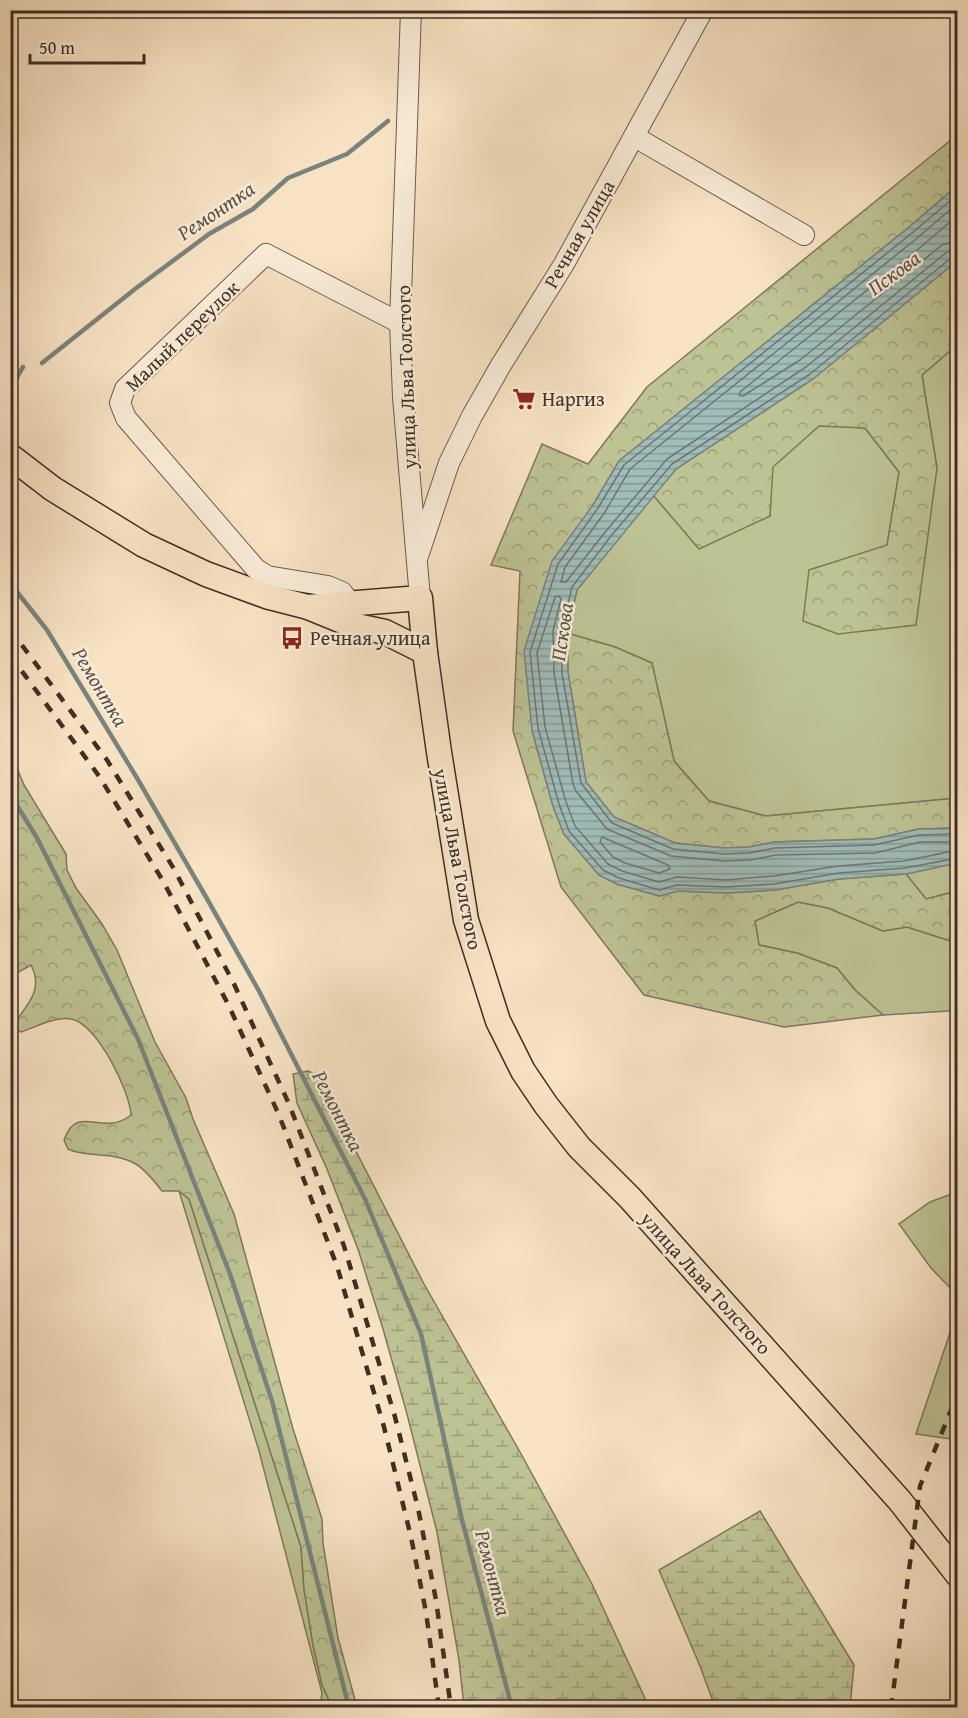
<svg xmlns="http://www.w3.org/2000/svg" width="968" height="1718" viewBox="0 0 968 1718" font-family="'Gentium Book Plus',serif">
<defs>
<pattern id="forest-crowns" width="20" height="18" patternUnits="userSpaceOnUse" patternTransform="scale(1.5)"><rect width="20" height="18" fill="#bec394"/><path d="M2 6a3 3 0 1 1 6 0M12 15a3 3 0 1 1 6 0" fill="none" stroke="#9c9f79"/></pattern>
<pattern id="wetland-marsh" width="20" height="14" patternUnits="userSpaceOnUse" patternTransform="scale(1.5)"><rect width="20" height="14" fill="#bec394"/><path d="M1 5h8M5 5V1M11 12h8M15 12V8" fill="none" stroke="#9c9f79"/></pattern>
<pattern id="water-rules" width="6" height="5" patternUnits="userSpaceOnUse" patternTransform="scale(1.5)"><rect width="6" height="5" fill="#9fbdba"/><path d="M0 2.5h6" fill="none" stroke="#839a97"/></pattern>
</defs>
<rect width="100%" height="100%" fill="#f8e3c4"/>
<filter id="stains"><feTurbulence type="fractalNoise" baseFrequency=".00333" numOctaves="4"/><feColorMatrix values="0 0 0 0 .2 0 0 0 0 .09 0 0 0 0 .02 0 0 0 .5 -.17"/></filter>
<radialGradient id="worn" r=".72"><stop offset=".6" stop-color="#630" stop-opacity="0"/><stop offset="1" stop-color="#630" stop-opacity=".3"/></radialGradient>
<!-- green -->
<g fill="#bec394" stroke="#7f785c" stroke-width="1.5">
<polygon points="957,345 957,798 766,816 709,801 674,761 652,663 615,647 567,633 577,590 653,495 699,548 770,516 772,467 820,425 865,428 899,472 887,546 809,570 838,634 937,468 922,375"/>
<polygon points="957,863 957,891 926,899 906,874"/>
<polygon points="798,902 828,908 883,931 907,927 957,943 957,1004 949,1011 883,1015 855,990 837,968 797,953 759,945 755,921"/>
<polygon points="179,1191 189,1199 301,1547 304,1589 313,1645 322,1685 332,1707 320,1707 322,1693 259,1451"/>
<polygon points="957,1192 958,1192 957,1295 931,1268 899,1224 930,1202"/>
<polygon points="957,1312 957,1440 916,1434"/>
</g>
<!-- forest -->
<g fill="url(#forest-crowns)" stroke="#7f785c" stroke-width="1.5">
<polygon points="957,135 957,186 908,228 619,461 593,505 532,730 553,806 564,834 599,875 617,884 659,896 678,891 726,893 775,890 839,879 906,874 926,899 957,891 957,943 907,927 883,931 828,908 798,902 755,921 759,945 797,953 837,968 855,990 883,1015 784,1027 644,995 561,887 513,731 520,571 491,565 542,444 588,464 647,387"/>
<polygon points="957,261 957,345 922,375 937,468 916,625 838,634 803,621 809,570 887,545 899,472 865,428 819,426 773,467 770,516 699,549 653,495 676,469 813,379"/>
<polygon points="567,633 615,647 652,663 674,761 709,801 766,816 957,798 957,828 919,829 874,839 774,842 749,847 724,848 675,843 614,817 586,782 568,672"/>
<path d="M 11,754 L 24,785 L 66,854 L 67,870 L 76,888 L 102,924 L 117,950 L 155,1042 L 186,1098 L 193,1119 L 234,1214 L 293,1429 L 322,1519 L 323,1543 L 338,1638 L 357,1707 L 332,1707 L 322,1685 L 313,1645 L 304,1589 L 301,1547 L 189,1199 L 179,1191 L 162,1191 C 142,1165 133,1157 100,1155 C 89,1154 79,1154 68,1149 L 64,1140 C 77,1102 102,1138 131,1115 C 130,1091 96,1022 71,1019 C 55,1016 36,1027 21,1032 L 12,1027 C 24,1007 45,992 31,965 L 15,974 L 11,973 L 11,927 L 19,920 L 19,910 L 11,876 Z"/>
</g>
<!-- wetland -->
<g fill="url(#wetland-marsh)" stroke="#7f785c" stroke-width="1.5">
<polygon points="308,1071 317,1075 424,1284 520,1452 592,1584 649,1707 464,1707 459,1660 437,1532 407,1414 383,1329 358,1249 327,1169 297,1103 293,1074"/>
<polygon points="760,1511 854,1665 850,1707 715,1707 700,1666 659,1570"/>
</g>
<!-- water -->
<polygon fill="url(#water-rules)" stroke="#79847e" stroke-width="1.5" points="957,186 957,261 813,379 676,469 577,590 567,633 568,672 586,782 614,817 675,843 724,848 749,847 774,842 874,839 919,829 957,828 957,863 906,874 839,879 775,890 726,893 678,891 660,896 617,884 599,875 564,834 553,806 532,730 524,651 552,561 593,505 619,461 908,228"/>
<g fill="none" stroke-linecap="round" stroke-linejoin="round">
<!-- shore -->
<g stroke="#70766f" stroke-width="1.5">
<polyline points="958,194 912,233 624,465 598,508 558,564 530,652 538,728 559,804 569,831 603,870 619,878 659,890 677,885 726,887 774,884 839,873 905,868 958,858"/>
<polyline points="958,203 916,239 630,469 605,512 565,567 561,582 566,582 606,531 667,459 806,367 947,252 958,249"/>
<polyline points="958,215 922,246 740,392 739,395 743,396 800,360 942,245 958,240"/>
<polyline points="958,257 951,258 810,374 672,464 611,536 572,587 561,633 562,673 581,783 612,823 673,849 724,854 749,853 775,848 874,845 919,835 958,834"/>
<polygon points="602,837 668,865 670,869 659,873 625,863 613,857 600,842"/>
<polyline points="958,842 920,842 875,853 776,855 750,860 724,861 671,856 607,829 576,791 573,784 554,673 553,631 561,599 559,596 555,597 537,653 545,727 566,802 575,826 608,864 622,871 659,882 677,877 726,880 774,876 838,866 904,861 958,850"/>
</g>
<!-- stream -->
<g stroke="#79847e" stroke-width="4.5">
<polyline points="42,363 135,289 209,234 253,209 288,178 347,154 388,121"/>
<polyline points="10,389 23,367"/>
<polyline points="10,583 47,630 137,778 206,897 259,991 365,1199 421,1334 462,1520 512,1708"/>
<polyline points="10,794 37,838 138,1039 230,1274 272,1401 349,1708"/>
</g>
<!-- minor casing -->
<g stroke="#6e5b4c" stroke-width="22">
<g id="minor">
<polyline points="411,10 400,323 403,397 420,598"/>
<polyline points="635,137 804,235"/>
<polyline points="417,559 449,463 472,416 501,365 564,264 703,10"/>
<polyline points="351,604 342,592 328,586 267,576 256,569 126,418 120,403 125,389 266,254 400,323"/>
</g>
</g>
<!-- major casing -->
<g stroke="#402e24" stroke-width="27">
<g id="major">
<polyline points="10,456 53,489 144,545 206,574 269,597 308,607 352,625 385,632 425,652"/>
<polyline points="308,607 420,598 425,652 439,752 466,920 498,1021 523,1071 546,1105 579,1147 630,1198 900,1501 958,1575"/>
</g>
</g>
<!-- minor -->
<use href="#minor" stroke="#faedd9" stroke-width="20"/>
<!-- major -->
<use href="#major" stroke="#f8e3c4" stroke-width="24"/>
<!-- rail -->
<g stroke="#402e24" stroke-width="4.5" stroke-dasharray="10 10" stroke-linecap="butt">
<polyline points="10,629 107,760 174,869 234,984 289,1104 344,1246 395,1417 418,1508 436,1600 451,1708"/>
<polyline points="10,655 99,776 163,881 228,1004 279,1115 337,1266 384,1427 411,1537 426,1612 439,1708"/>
<polyline points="891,1708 920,1486 958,1393"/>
</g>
</g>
<!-- icons -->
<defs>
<g id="supermarket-bare" transform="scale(1.8)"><path d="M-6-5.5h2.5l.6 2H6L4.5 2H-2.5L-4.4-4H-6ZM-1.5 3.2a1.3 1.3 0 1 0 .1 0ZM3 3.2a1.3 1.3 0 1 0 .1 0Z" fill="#8f2418" stroke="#faedd9" stroke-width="2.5" paint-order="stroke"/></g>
<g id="bus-bare" transform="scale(1.8)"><path d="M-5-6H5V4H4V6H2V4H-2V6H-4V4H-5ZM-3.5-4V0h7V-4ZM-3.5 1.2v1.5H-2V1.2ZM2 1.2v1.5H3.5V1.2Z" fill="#8f2418" stroke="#faedd9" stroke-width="2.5" paint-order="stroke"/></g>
</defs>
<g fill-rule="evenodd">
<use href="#supermarket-bare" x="524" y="399"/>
<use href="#bus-bare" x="292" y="638"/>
</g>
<g text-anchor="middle" stroke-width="5" stroke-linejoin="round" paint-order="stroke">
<!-- street labels -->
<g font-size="20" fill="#402e24" stroke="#faedd9">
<text transform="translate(579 234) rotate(-60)" y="7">Речная улица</text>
<text transform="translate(182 336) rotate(-44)" y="7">Малый переулок</text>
<text transform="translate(406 377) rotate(-92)" y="7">улица Льва Толстого</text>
<text transform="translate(458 859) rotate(79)" y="7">улица Льва Толстого</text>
<text transform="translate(706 1283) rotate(48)" y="7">улица Льва Толстого</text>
</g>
<!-- poi labels -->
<g font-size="20" fill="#402e24" stroke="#faedd9" text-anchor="start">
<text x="542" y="406">Наргиз</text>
<text x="310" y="645">Речная улица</text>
</g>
<!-- water labels -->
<g font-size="21" font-style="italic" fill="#58524a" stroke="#faedd9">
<text transform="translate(216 211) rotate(-34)" y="7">Ремонтка</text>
<text transform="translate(894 273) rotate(-36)" y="7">Пскова</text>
<text transform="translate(562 632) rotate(-82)" y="7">Пскова</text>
<text transform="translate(100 687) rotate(59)" y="7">Ремонтка</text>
<text transform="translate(338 1111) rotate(63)" y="7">Ремонтка</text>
<text transform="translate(493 1573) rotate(75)" y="7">Ремонтка</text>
</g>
</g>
<!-- margin -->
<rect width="968" height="1718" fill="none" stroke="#f8e3c4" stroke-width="36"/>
<rect x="12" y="12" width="944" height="1694" fill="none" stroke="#402e24" stroke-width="3"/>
<rect x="18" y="18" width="932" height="1682" fill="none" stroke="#402e24" stroke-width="1.5"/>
<!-- scale -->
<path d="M30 54v9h114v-9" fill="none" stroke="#402e24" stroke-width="3"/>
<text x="39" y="54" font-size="18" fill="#402e24" stroke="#faedd9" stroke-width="4.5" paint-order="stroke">50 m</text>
<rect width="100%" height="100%" filter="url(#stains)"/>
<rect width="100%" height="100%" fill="url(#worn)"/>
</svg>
